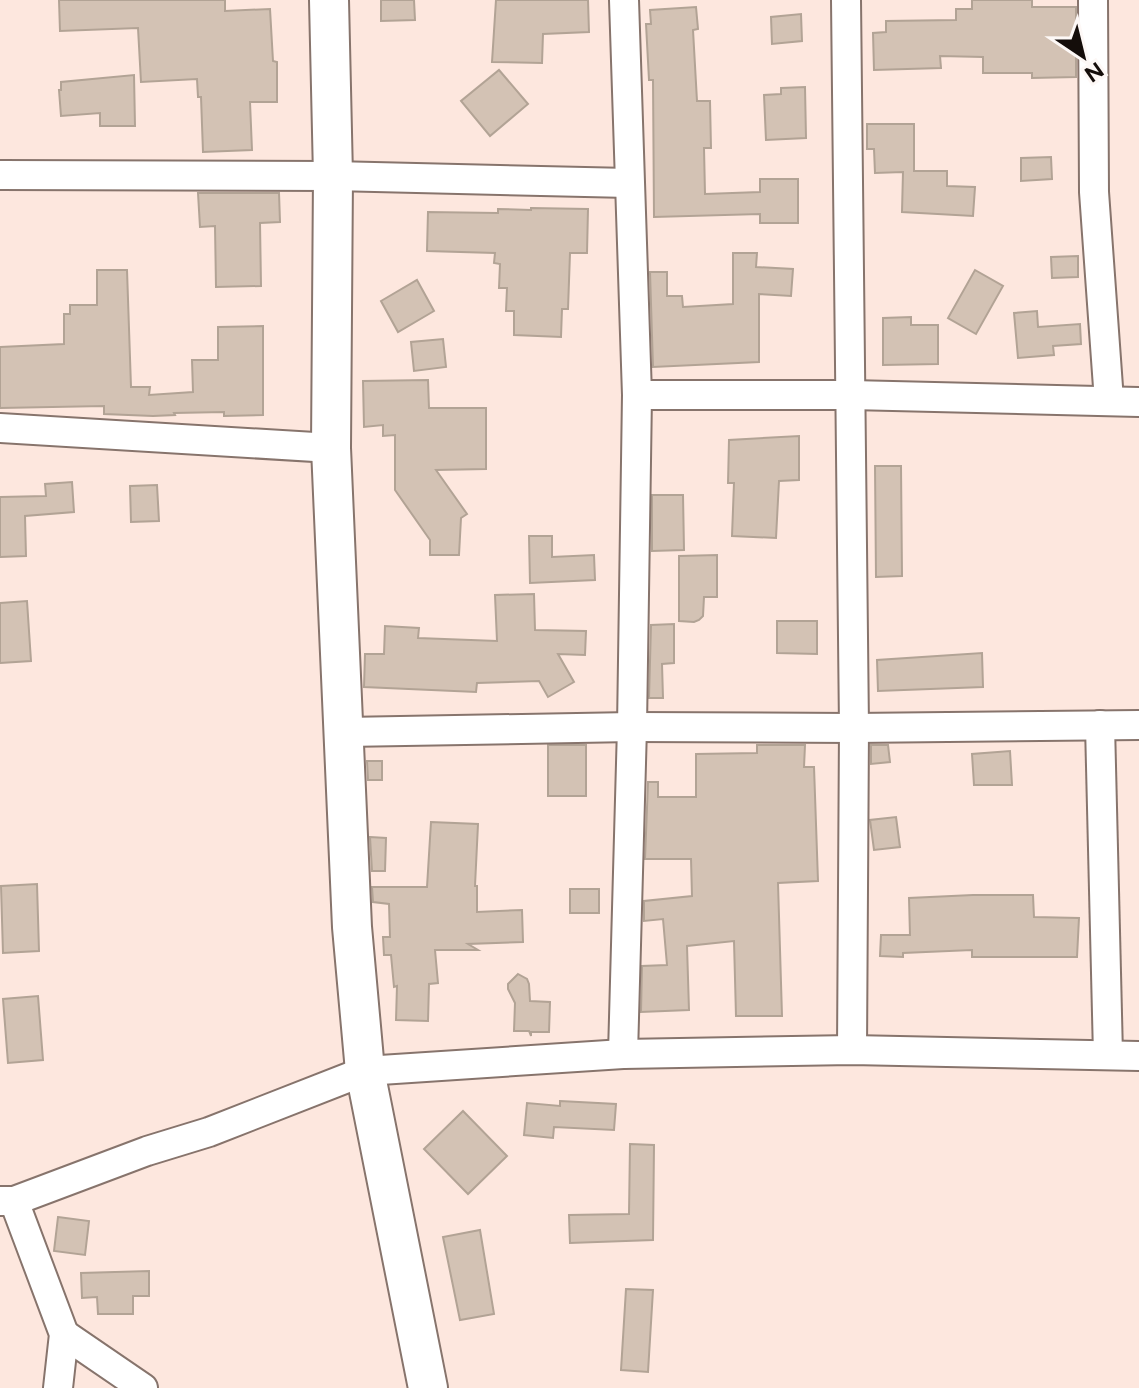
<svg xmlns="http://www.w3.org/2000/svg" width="1139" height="1388" viewBox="0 0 1139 1388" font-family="Figtree,sans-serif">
<rect width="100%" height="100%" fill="#fde7de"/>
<!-- building -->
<g fill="#d3c2b4" stroke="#b2a395" stroke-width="2">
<polygon points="59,0 225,0 225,11 270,9 273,61 277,62 277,102 250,102 252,150 203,152 201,97 198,97 197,79 141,82 138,28 60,31"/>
<polygon points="381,0 414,0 415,20 381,21"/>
<polygon points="496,0 588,0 589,32 543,34 542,63 492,62"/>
<polygon points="972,0 1032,0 1032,7 1076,7 1076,77 1032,78 1032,73 983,73 983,57 940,56 941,68 874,70 873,33 886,32 886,21 956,20 956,9 972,9"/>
<polygon points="696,7 698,29 693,30 697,101 710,101 711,148 704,148 705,194 760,192 760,179 798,179 798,223 760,223 760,214 654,217 653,80 649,80 646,24 651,24 650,10"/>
<polygon points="801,14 802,41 772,44 771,17"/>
<polygon points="499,70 528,104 490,136 461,101"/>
<polygon points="134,75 135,126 100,126 100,113 61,116 59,90 61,90 61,82"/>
<polygon points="805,87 806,138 766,140 764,95 781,94 781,88"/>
<polygon points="867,124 914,124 914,171 947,171 947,186 975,187 973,216 902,212 903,172 875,173 874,149 867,149"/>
<polygon points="1051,157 1052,179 1021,181 1021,158"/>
<polygon points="198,193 279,193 280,222 260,223 261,286 216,287 215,226 200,227"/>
<polygon points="531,208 588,209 587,253 570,253 568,309 562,309 561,337 514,335 514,311 506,311 507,288 499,288 500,264 494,263 495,253 427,251 428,212 498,213 498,209 531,210"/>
<polygon points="733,253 757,253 756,267 793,269 791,296 759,294 759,362 653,367 650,272 667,272 667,296 682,296 683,307 733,304"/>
<polygon points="1078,256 1078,277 1052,278 1051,257"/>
<polygon points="97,270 127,270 131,387 150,387 149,395 193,392 192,360 218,360 218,327 263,326 263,415 224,416 224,412 174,413 175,415 153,416 104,414 104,406 0,408 0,347 64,344 64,314 70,314 70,305 97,305"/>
<polygon points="975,270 1003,286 976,334 948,318"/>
<polygon points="417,280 434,311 398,332 381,301"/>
<polygon points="1037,311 1038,327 1080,324 1081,344 1053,346 1054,355 1018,358 1014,313"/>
<polygon points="911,317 911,325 938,325 938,364 883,365 883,318"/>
<polygon points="443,339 446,367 414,371 411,342"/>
<polygon points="428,380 429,408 486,408 486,469 436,470 467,514 461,518 459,555 430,555 430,540 395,490 395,435 383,436 383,425 364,427 363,381"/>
<polygon points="799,436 799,480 779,481 776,538 732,536 734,483 728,483 729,440"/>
<polygon points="875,466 901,466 902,576 876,577"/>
<polygon points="72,482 74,512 25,516 26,556 0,557 0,497 46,496 45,484"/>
<polygon points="157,485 159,521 131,522 130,486"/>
<polygon points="652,495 683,495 684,550 652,551"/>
<polygon points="529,536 552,536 552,557 594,555 595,580 530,583"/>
<polygon points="717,555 717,597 704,597 703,616 699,620 694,622 679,621 679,556"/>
<polygon points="534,594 535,630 586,631 585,655 558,654 574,682 548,697 539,681 477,683 476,692 364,687 365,654 384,654 385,626 419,628 418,638 497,641 495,595"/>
<polygon points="27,601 31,661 0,663 0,603"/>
<polygon points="777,621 817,621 817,654 777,653"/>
<polygon points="674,624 674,663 662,664 663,698 649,698 651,625"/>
<polygon points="982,653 983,687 878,691 877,660"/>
<rect x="548" y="745" width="38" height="51"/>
<polygon points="757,745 805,745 804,767 814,767 818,881 778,883 782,1016 736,1016 734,941 687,946 689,1010 641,1012 642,966 667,965 663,919 644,921 644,901 692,896 691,859 645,859 648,782 658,782 658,797 696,797 696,754 757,753"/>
<polygon points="871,745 888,745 890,762 871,764"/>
<polygon points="1010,751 1012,785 974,785 972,754"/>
<polygon points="367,761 382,761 382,780 368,780"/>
<polygon points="896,817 900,847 874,850 870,820"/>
<polygon points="431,822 478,824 475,886 477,886 477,912 522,910 523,942 468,944 478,950 435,950 438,983 429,984 428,1021 396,1020 397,986 394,987 391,955 384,955 383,937 390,937 389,904 373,902 372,887 427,887"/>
<polygon points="370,837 386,838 385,871 372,871"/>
<polygon points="37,884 39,951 3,953 1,886"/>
<rect x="570" y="889" width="29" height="24"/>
<polygon points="973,895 1033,895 1034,917 1079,918 1077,957 972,957 972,950 903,953 903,957 880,956 881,935 910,935 909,898"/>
<polygon points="518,974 527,979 529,984 530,1001 550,1002 549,1032 531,1032 531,1036 529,1031 514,1031 515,1003 508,989 508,984"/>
<polygon points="38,996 43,1060 8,1063 3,999"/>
<polygon points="560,1101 616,1104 614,1130 554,1127 553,1138 524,1135 527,1103 560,1106"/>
<polygon points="463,1111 507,1156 468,1194 424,1149"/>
<polygon points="630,1144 654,1145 653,1240 570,1243 569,1215 629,1214"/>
<polygon points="58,1217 89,1221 85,1255 54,1251"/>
<polygon points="480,1230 494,1314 460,1320 443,1237"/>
<polygon points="149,1271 149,1296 133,1296 133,1314 98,1314 97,1297 82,1298 81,1273"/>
<polygon points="626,1289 653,1290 648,1372 621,1370"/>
</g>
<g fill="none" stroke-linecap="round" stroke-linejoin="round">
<!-- minor casing -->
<g stroke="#87746c" stroke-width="32">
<g id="minor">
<polyline points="846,0 854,728 852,1050"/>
<polyline points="1093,0 1094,192 1109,401"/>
<polyline points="0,175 333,176 629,183"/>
<polyline points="637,395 851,395 1139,402"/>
<polyline points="0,428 331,448"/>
<polyline points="1100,725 1108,1055"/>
<polyline points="345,732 632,727 854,728 1139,725"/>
<polyline points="623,1054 632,727 637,395 624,0"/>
<polyline points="0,1201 14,1201 147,1151 209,1132 365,1071 623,1054 852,1050 1139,1056"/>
<polyline points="14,1201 64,1334 58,1388"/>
<polyline points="64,1334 143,1388"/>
</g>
</g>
<!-- secondary casing -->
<g stroke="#87746c" stroke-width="42">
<polyline id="secondary" points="329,0 333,176 331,448 352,927 365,1071 428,1388"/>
</g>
<!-- minor -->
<use href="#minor" stroke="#fff" stroke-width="28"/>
<!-- secondary -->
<use href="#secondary" stroke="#fff" stroke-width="38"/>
</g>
<!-- north arrow -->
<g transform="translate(1083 56) rotate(145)" stroke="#fdf8f6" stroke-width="6" paint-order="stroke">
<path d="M0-6L14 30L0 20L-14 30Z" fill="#140d0a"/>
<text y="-12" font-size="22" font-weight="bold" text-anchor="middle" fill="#140d0a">N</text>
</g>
</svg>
